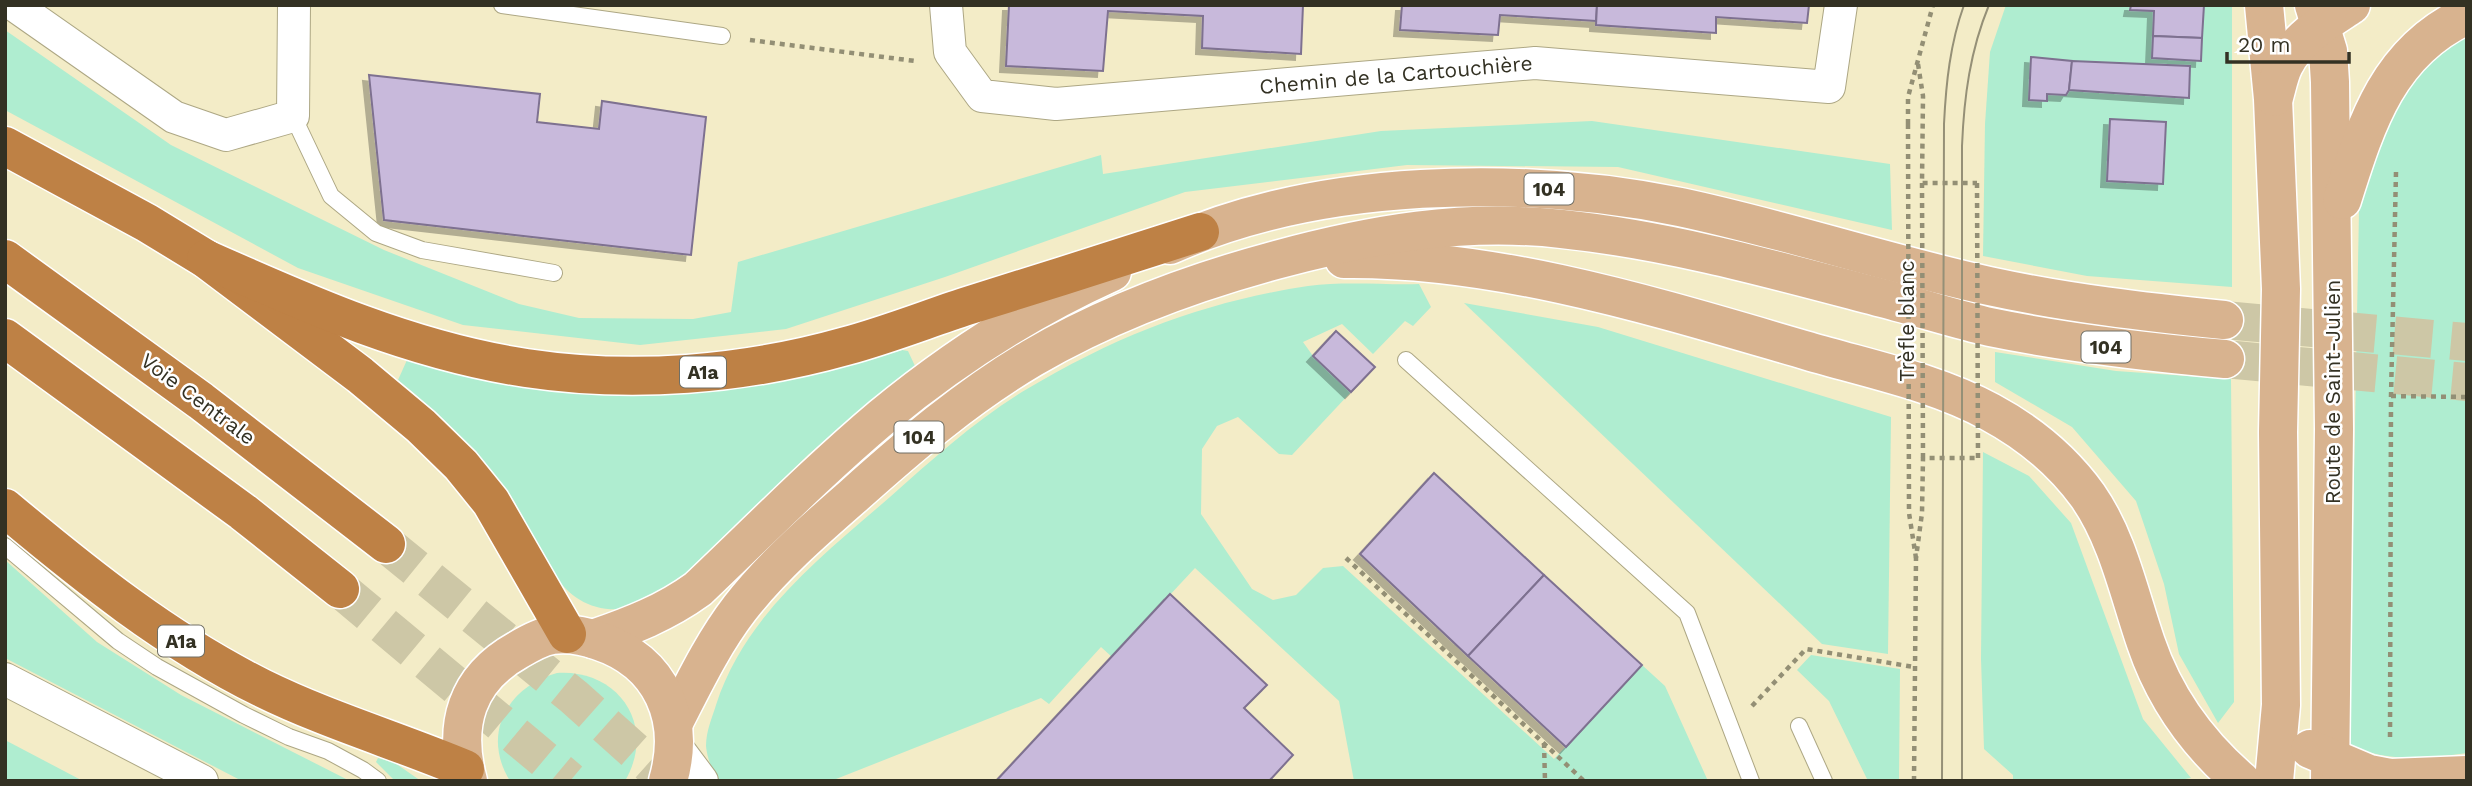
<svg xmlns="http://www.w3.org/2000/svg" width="2472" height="786" viewBox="0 0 2472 786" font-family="'Work Sans',sans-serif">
<defs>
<filter id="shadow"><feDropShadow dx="-6" dy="6" stdDeviation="0" flood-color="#0004"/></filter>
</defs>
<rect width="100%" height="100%" fill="#f3ecc7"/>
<!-- green -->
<g fill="#afedd0">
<polygon points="2006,5 2232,5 2232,287 2087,276 1983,256 1985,124 1990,52"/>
<polygon points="5,30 171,145 384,250 519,304 579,318 693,319 731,312 738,262 1101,155 1103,174 1381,131 1592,121 1890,164 1892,230 1618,167 1407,165 1185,192 945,277 786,329 640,345 463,325 298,268 5,110"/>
<path d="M 2467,36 L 2467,753 C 2429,758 2383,763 2349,744 L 2359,211 L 2386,117 L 2431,60 Z"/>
<path d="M 1419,284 L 1431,307 L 1413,326 L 1405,321 L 1373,354 L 1342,324 L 1303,342 L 1313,356 L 1351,392 L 1292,455 L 1279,454 L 1238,417 L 1217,426 L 1202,449 L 1201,514 L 1252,589 L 1273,600 L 1296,595 L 1323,568 L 1343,566 L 1554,759 L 1642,665 L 1665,686 L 1708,781 L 1354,781 L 1339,701 L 1195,568 L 1112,657 L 1101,647 L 1049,704 L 1041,698 L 831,781 L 717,781 C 712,769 707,758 706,746 C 706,731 712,718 716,705 C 745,615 822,556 890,497 C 934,458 977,419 1027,389 C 1066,366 1108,344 1150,328 C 1201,308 1254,294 1308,286 C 1344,281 1383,285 1419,284 Z"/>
<polygon points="1464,303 1598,327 1891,417 1888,654 1822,644"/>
<path d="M 902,350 L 908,351 L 915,366 L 809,454 L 662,596 C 653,600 642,607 632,608 C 550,621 542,536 504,486 C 473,445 437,412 398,380 L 407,360 L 491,380 L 760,384 L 843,367 Z"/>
<polygon points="1995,352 2116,371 2231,379 2234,702 2218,723 2179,654 2164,584 2136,501 2072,427 1995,382"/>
<polygon points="1983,452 2029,476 2071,523 2143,719 2191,778 2173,781 2013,781 2013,775 1984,749 1981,659"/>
<polygon points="5,560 97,642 181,695 350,781 242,781 5,658"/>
<polygon points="1811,655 1900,669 1899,781 1868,781 1829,701 1797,670"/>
<path d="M 557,673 C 619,669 657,726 625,781 L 510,781 C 481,734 507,687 557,673 Z"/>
<polygon points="5,740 83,781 5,781"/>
<polygon points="378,758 395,763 421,781 395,781 376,762"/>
</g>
<!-- building -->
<g fill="#c8b9db" stroke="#7e7190" stroke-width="2" filter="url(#shadow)">
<polygon points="1009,5 1303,5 1301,54 1202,48 1203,16 1108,11 1103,71 1006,66"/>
<polygon points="1402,5 1597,5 1596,21 1500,15 1498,35 1400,30"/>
<polygon points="1597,5 1809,5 1807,23 1716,17 1716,33 1596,25"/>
<polygon points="2131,5 2204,5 2202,38 2153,36 2154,11 2130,10"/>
<polygon points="2153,36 2202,38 2201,61 2152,58"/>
<polygon points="2031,57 2072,61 2069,90 2066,95 2047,94 2047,101 2029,100"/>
<polygon points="2072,61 2190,66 2189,98 2069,90"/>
<polygon points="369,75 540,94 537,122 599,129 602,101 706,117 691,255 384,220"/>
<polygon points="2110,119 2166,122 2163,184 2107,181"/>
<polygon points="1336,331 1375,367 1351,392 1313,356"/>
<polygon points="1434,473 1544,575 1468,656 1360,554"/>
<polygon points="1544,575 1642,665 1566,747 1468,656"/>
<polygon points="1170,594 1267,685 1244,708 1293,755 1269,781 996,781"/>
</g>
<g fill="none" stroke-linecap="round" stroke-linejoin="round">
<!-- primary-tunnel -->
<g stroke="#cdc7a6" stroke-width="38" stroke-dasharray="38 19" stroke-linecap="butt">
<polyline points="2224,320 2467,342"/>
<polyline points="2225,359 2467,382"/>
</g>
<!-- motorway-tunnel -->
<g stroke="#cdc7a6" stroke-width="38" stroke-dasharray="38 19" stroke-linecap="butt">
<polyline points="386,544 574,697 668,781"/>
<polyline points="340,589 570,781"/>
</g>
<!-- service casing -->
<g stroke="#ada784" stroke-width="18">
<g id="service">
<polyline points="502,5 722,36"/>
<polyline points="293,116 331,196 376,233 422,250 554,273"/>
<polyline points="1406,360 1687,613 1751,781"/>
<polyline points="5,546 118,641 157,667 244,715 289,737 328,751 363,770 378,781"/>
<polyline points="1799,726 1824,781"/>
</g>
</g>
<!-- minor casing -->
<g stroke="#ada784" stroke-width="34">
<g id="minor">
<polyline points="14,5 174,117 226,135 293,116 294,5"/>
<polyline points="946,5 950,52 982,96 1056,104 1535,63 1829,87 1841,5"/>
<polyline points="5,679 202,781"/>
<polyline points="675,745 702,781"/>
</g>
</g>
<!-- primary casing -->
<g stroke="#fff" stroke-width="41">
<g id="primary">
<polyline points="2264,5 2273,99 2281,289 2278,432 2281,705 2274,781"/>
<polyline points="2314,5 2328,51 2330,82 2334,429 2330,781"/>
<path d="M 2274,97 C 2277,87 2279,75 2284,65 C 2297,38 2327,21 2351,5"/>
<path d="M 2342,200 C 2366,124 2388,51 2467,15"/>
<path d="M 1170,245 C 1320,178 1521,175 1680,207 C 1784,229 1885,263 1989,286 C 2067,303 2145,312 2224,320"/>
<path d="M 1344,259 C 1499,257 1660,308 1808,351 C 1869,369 1935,382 1990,412 C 2029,433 2062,460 2088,496 C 2118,539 2129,594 2146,643 C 2165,699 2197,743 2241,781"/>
<path d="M 593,639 C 631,626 665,613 698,589 C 759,531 818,471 882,417 C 951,360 1030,309 1112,272"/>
<path d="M 674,722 C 694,683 713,643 740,608 C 772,567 813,531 852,497 C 909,446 966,397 1032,358 C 1109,313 1191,283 1276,260 C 1372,234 1463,218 1562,229 C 1676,241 1786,273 1897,302 C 1928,310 1959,320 1990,327 C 2068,343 2146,352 2225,359"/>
<polyline points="2310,749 2369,774 2390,778 2467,775"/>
<path d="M 468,781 C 453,725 466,679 518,650 C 528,644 540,637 552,635 C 567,633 585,636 599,641 C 662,662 686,719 668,781"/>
</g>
</g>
<!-- motorway casing -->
<g stroke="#fff" stroke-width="41">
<g id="motorway">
<polyline points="5,146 147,223 206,259 360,375 421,426 461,465 491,502 567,634"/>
<polyline points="5,259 201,401 386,544"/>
<path d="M 206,259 C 309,305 413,351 526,368 C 632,384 743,375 846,346 C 887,335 927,319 967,306 C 1045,282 1122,257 1200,232"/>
<polyline points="5,338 243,512 340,589"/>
<path d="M 5,508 C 85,575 167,641 262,688 C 327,720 398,741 465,769"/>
</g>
</g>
<!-- path -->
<g stroke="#938f75" stroke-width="4.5" stroke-dasharray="5 5" stroke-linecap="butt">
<polyline points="750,40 915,61"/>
<polyline points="1918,64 1923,96 1922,183 1977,183"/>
<polyline points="1908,124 1908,97 1933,5"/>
<polyline points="2391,396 2467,397"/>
<polyline points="1346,558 1584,781"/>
<polyline points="1752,706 1806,649 1914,667"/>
<polyline points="2390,737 2391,396 2396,172"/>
<polyline points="1544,743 1545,781"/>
<polyline points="1914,781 1916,558 1922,513 1923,458 1978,458"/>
</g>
<!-- service -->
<use href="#service" stroke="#fff" stroke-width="16"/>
<!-- minor -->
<use href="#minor" stroke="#fff" stroke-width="32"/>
<!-- primary -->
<use href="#primary" stroke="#d8b38f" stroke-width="38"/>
<!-- motorway -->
<use href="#motorway" stroke="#be8145" stroke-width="38"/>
<!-- tram -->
<g stroke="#959077" stroke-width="2">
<path d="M 1942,781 L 1944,124 C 1946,83 1950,44 1964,5"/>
<path d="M 1962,781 L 1962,146 C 1964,97 1970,51 1989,5"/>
</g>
<!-- path-bridge -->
<g stroke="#938f75" stroke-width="4.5" stroke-dasharray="5 5" stroke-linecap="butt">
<polyline points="1908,124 1909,513 1916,558"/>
<polyline points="1922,183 1923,458"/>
<polyline points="1977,183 1978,458"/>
</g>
</g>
<g text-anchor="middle" stroke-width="5" stroke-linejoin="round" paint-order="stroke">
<!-- shield labels -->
<g fill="#fff" stroke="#706f65" stroke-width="2">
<rect x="1524.5" y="173.5" width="49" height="31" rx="5"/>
<rect x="2081.5" y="331.5" width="49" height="31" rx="5"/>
<rect x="680" y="356.5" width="46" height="31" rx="5"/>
<rect x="894.5" y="421.5" width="49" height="31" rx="5"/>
<rect x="158" y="625.5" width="46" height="31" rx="5"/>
</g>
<g font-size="19" font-weight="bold" fill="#333123">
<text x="1549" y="196">104</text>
<text x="2106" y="354">104</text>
<text x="703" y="379">A1a</text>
<text x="919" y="444">104</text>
<text x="181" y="648">A1a</text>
</g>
<!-- street labels -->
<g font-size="21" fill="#333123" stroke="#fff">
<text transform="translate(1396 75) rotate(-5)" y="7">Chemin de la Cartouchière</text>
<text transform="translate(1907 321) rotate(-90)" y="7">Trèfle blanc</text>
<text transform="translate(2333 392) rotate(-90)" y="7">Route de Saint-Julien</text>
<text transform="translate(198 399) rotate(37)" y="7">Voie Centrale</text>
</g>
</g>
<!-- border -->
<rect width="2472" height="786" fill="none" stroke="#333123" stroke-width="14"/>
<!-- scale -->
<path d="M2227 52v10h122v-10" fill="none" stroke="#333123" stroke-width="3.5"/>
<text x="2238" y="52" font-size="21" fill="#333123" stroke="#ffffff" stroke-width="5" paint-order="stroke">20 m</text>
</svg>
